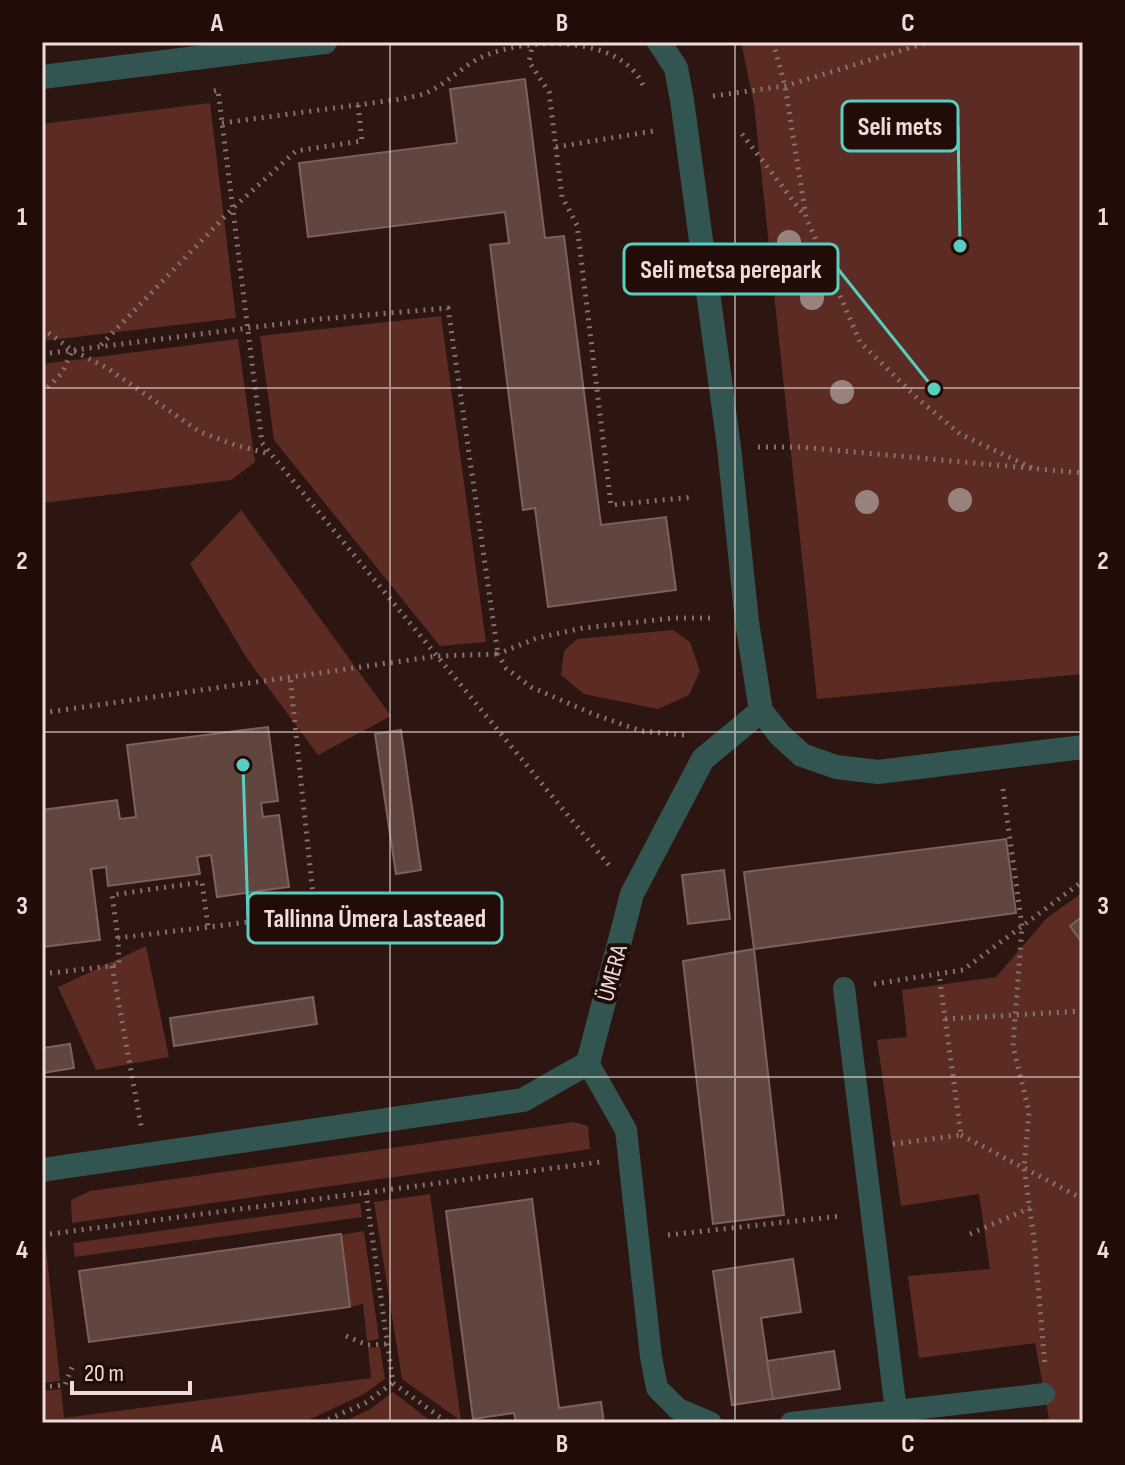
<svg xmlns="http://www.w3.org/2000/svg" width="1125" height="1465" viewBox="0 0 1125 1465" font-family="'Sofia Sans Condensed',sans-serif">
<rect width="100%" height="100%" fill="#2d1511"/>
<!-- green -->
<g fill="#5c2c24">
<polygon points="741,42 1083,42 1083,674 817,699 754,104"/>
<polygon points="210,103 236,318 42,341 42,124"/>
<polygon points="441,316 486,642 440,646 274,440 260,336"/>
<polygon points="238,339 255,462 231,480 42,503 42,364"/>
<polygon points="241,510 391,716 318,755 248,660 190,564"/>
<polygon points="673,630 690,642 700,671 689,695 658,709 584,694 561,675 564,651 577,639"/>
<polygon points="1083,892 1083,916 1070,926 1083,944 1083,1423 1037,1423 1049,1418 1035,1343 919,1358 908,1276 990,1269 979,1194 901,1206 877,1040 907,1037 902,990 996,977 1047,918"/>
<polygon points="146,946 169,1057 96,1070 58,987"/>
<polygon points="574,1122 588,1126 590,1149 72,1223 71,1200 90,1191"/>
<polygon points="430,1194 461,1421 402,1379 374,1202"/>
<polygon points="360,1203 362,1217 75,1257 73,1243"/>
<polygon points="364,1231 379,1339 367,1341 363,1304 350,1307 341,1235"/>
<polygon points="46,1248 60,1381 42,1383 42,1249"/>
<polygon points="380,1347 385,1379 364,1394 302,1423 42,1423 42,1391 61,1389 64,1418 371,1378 368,1348"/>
<polygon points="393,1392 433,1423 340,1423 369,1410"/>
</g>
<!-- building -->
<g fill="#61453f" stroke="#7f615b" stroke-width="2">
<polygon points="525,79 545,238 564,236 601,525 666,517 676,590 548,607 535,508 523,510 490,245 509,243 505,212 308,237 299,163 457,143 450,89"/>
<polygon points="268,727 278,801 261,803 263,817 279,815 289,887 217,897 211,855 197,857 200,874 108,886 106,867 91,869 100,940 42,947 42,810 117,800 120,819 136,817 127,745"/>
<polygon points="401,730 421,870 396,874 375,734"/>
<polygon points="1006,839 1016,913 754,949 744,872"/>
<polygon points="724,870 730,919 688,924 682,875"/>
<polygon points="1083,916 1083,944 1070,926"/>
<polygon points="754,949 784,1215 713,1224 683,961"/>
<polygon points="313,997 317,1024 174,1046 170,1018"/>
<polygon points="70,1044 74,1068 42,1073 42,1048"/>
<polygon points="532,1199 559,1408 601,1402 604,1423 516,1423 514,1413 473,1419 446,1211"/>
<polygon points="341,1234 350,1307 89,1342 79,1271"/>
<polygon points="793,1259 801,1312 761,1318 773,1399 732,1405 713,1271"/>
<polygon points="834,1351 840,1389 773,1399 767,1361"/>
</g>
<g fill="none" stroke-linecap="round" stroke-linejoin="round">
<!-- path -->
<g stroke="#85716d" stroke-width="5" stroke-dasharray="2 6" stroke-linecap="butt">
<polyline points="533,42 529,62 549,92 562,197 577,225 611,505 694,497"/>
<polyline points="773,42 785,86 806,217 860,342 916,397 960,434 1032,468"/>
<polyline points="214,91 218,90 262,443 612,869"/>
<polyline points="713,96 785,86 929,42"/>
<path d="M 222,123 L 402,99 C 410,97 419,96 426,93 C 447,84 463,65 484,56 C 530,37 625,34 645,90"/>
<polyline points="742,134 805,216"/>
<polyline points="556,147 654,131"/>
<polyline points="42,328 72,350 107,368 200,432 235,445 270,454"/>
<polyline points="101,345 233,208 296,151 362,141 358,105"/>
<polyline points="42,354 320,319 448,308 498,654 437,656 42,713"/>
<polyline points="42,393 62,373 72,351"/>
<polyline points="758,447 800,447 1083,473"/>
<polyline points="684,735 641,731 593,714 531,687 506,668 498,654 537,638 583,628 674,618 714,618"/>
<polyline points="1003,789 1022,926 1013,1046 1029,1112 1024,1168 1034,1239 1045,1366"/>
<polyline points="118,938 112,895 202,882 208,927"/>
<polyline points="112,966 141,1126"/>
<polyline points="42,974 119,965 118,938 315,914 290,677"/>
<polyline points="874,984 963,970 1083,881"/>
<polyline points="945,1019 1083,1011"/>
<polyline points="961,1135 1083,1199"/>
<polyline points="893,1144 961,1135 939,974"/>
<polyline points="366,1193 393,1383 448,1423"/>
<polyline points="970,1234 1030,1208"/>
<polyline points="42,1235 600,1162"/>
<polyline points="668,1235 841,1216"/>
<polyline points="346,1336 367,1345 388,1344"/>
<polyline points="42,1387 65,1385 72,1367"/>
<polyline points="321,1423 365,1403 393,1383"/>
</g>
<!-- service -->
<g stroke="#325551" stroke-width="22">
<polyline points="844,988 896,1411"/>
<polyline points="588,1063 626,1130 651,1357 657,1388 678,1409 711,1423"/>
<polyline points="791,1423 1044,1394"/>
</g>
<!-- minor -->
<polyline stroke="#325551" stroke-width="24" points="42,1170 523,1100 588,1063 632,894 703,759 761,711 747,622 729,447 682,100 676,68 659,42"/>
<!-- tertiary -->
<g stroke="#325551" stroke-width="24">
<polyline points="42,77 325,42"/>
<polyline points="761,711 780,735 802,755 836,767 878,772 1083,747"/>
</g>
</g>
<!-- trees -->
<g fill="#99827e">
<circle cx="789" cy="242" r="12"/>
<circle cx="812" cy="298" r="12"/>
<circle cx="842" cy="392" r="12"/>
<circle cx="960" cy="500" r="12"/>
<circle cx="867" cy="502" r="12"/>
</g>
<!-- grid -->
<path fill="none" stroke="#eddcd9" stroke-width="2" stroke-opacity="0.55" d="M 390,42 L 390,1423M 735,42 L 735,1423M 42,388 L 1083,388M 42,732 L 1083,732M 42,1077 L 1083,1077"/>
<g text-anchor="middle" stroke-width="8" stroke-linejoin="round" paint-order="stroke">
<!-- street labels -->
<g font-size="24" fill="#eddcd9" stroke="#220c08">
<text transform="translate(612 973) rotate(-75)" y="8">ÜMERA</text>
</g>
</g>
<!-- callouts -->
<path fill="none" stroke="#58cec1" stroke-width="3" d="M960 246L958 126M934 389L838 269M243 765L248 918"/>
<g fill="#58cec1" stroke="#220c08" stroke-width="3">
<circle cx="960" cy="246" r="8"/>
<circle cx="934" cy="389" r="8"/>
<circle cx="243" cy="765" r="8"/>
</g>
<g fill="#220c08" stroke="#58cec1" stroke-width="3">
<rect x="842" y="101" width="116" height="50" rx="8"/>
<rect x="624" y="244" width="214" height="50" rx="8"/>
<rect x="248" y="893" width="254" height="50" rx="8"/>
</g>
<g font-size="26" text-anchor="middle" font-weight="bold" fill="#eddcd9">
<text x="900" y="135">Seli mets</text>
<text x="731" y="278">Seli metsa perepark</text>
<text x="375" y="927">Tallinna Ümera Lasteaed</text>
</g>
<!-- border -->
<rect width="1125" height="1465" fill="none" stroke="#220c08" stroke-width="88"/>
<!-- scale -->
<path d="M72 1381v12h118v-12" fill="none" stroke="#eddcd9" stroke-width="4"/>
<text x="84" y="1381" font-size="24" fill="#eddcd9" stroke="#220c08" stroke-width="6" paint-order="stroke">20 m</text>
<rect x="44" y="44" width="1037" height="1377" fill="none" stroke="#eddcd9" stroke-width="3"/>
<g font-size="26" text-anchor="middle" font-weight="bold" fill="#eddcd9">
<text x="217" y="31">A</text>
<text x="562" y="31">B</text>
<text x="908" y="31">C</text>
<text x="22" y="225">1</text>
<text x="1103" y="225">1</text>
<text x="22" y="569">2</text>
<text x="1103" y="569">2</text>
<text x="22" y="914">3</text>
<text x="1103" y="914">3</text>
<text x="22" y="1258">4</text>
<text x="1103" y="1258">4</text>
<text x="217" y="1452">A</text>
<text x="562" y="1452">B</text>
<text x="908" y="1452">C</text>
</g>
</svg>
